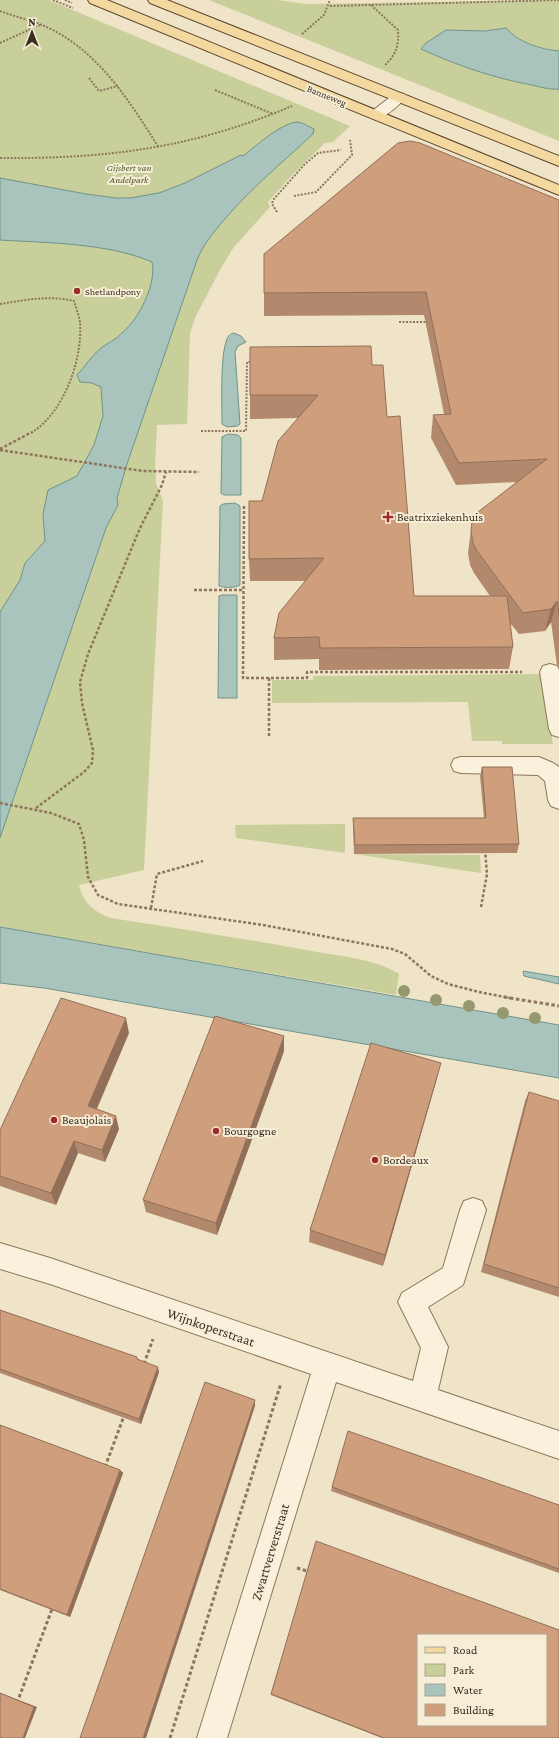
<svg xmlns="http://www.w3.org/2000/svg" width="559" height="1738" viewBox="0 0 559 1738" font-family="'Crimson Pro',serif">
<rect width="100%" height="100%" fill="#f0e4c8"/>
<!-- green -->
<g fill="#c9cf9b">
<path d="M 0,0 L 49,0 L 350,126 L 333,142 L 325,143 L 294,173 L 268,202 L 270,207 L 234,247 L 221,268 L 195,318 L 190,333 L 187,424 L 157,425 L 155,466 L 156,483 L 163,501 L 144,870 L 79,885 C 83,903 94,912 111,918 C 178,928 245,939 312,951 C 338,956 377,959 399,974 L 396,995 L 0,927 Z"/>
<path d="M 209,0 L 277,0 L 306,4 L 559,0 L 559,51 L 537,47 L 519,39 L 510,33 L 495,31 L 446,30 L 421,49 C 457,65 493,78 532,85 C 540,87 550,90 559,89 L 559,141 Z"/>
<polygon points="542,674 553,744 502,744 502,741 472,741 468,702 272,703 272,680 313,680 313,676"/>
<polygon points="345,824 345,853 236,838 235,825"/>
<polygon points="354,854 480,855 481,873"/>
</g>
<!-- water -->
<g fill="#a9c4bc" stroke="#6f938a">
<path d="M 506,28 C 519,43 540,49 559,51 L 559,89 C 550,90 540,87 532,85 C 493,78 456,65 421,49 L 426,43 L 446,30 L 485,31 Z"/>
<path d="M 297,122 L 302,123 L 314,129 L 313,134 C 283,162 251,188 224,220 C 213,233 203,245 197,260 L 127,464 L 117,498 L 118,505 L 106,528 L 0,838 L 0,612 L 20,580 L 25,563 L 45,541 L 43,514 L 48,490 L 77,476 L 94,445 L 103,416 L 101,387 L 92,383 L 80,382 L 77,375 C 85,367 91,356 100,349 C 107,343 116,340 122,333 C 139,319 157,283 152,262 C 108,243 48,243 0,240 L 0,178 L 86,194 L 116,198 L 130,198 L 159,193 L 185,183 L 241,155 L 243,156 C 257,145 280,124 297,122 Z"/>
<path d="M 234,333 L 241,336 L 246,342 L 238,346 L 235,352 L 240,424 L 237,426 L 227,427 L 222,424 C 222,404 220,355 227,339 C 229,335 230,334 234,333 Z"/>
<polygon points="228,434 238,435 241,438 241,495 224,495 221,493 222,437"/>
<path d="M 235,503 L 240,506 L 240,585 C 235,588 224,588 219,586 L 220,506 L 223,504 Z"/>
<polygon points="222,595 237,595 237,698 218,698 219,596"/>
<polygon points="0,927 559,1025 559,1078 44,988 0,983"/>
<polygon points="523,971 559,977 559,984 524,976"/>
</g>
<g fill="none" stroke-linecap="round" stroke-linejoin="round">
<!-- minor casing -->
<g stroke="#8d765c" stroke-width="2">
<g id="minor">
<path d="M 399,93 L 404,94 L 406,97 L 404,100 C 395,108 383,121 371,118 L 369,115 L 371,112 L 394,94 Z"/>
<polygon points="550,664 557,666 559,670 559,737 552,735 549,729 540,672 543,666"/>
<polygon points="461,757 539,757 553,763 559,767 559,809 551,806 548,800 545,781 538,775 461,773 454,771 451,765 454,759"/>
<polygon points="473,1198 482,1201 486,1210 463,1285 428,1307 448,1347 438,1390 559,1431 559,1459 336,1382 227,1738 197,1738 311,1374 50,1284 0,1269 0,1243 50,1258 413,1381 421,1348 398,1302 402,1293 443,1268 460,1210 464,1201"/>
</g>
</g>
<!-- major casing -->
<g stroke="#5b4430" stroke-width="2">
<g id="major">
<polygon points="88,0 107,0 559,185 559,195 90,3"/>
<polygon points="148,0 167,0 559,156 559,166 150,3"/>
</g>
</g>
<!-- path-far2 -->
<g stroke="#8d765c" stroke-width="2" stroke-dasharray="2 1.5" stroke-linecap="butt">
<polyline points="53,0 73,8"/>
<polyline points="65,0 72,3"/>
<path d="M 371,5 L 398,30 C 399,46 396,55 384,66"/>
<polyline points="330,6 559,0"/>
<path d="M 0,11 C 16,17 34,21 49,28 C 100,53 130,102 159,148"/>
<polyline points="302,34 324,15 330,0"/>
<polyline points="0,43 40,25"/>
<polyline points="89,78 99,91 118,86"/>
<polyline points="215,90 273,114"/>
<path d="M 0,158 C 107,159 193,148 292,106"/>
<polyline points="294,196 316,192 352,155 350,140"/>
<polyline points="277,212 272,204 273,200 304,165 318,153 341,150"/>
<path d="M 0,304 C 25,300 49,295 74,301 C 76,308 79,315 80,322 C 83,359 64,413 31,433"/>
<polyline points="399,322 427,322"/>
<polyline points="201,431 246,431 247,362 253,362"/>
</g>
<!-- path-far1 -->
<g stroke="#8d765c" stroke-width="2.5" stroke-dasharray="3 2" stroke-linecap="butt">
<polyline points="0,449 32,432"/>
<polyline points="0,450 143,471 199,472"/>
<polyline points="244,506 243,678 269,678"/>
<polyline points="194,590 244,590"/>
<polyline points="269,736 269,678 307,678 307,672 522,672"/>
<polyline points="0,803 51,813 79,824 84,840 88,877 98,895 118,904 263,925 392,949 405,954 431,976 448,984 479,992 510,998"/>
<polyline points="36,808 84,772 92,763 93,750 82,703 80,682 88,654 140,528 162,485 166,472"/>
<polyline points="481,907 487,874 485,850"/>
<polyline points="151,908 157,874 203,861"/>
</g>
<!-- path -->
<g stroke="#8d765c" stroke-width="3" stroke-dasharray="3.5 2.5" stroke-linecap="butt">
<polyline points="504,997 559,1006"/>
<polyline points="144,1364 153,1339"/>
<polyline points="105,1467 124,1416"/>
<polyline points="297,1568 310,1572"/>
<polyline points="17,1703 52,1609"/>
<polyline points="170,1738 281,1383"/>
</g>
<!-- minor -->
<use href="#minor" fill="#faf1dc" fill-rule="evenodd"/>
<!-- major -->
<use href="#major" fill="#f3d9a0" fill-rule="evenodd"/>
</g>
<!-- trees -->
<g fill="#96986f">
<circle cx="404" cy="991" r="6"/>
<circle cx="436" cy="1000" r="6"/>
<circle cx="469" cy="1006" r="6"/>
<circle cx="503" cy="1013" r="6"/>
<circle cx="535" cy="1018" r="6"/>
</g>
<!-- wall -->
<g fill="#b2896c">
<polygon points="559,200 559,667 557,665 551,622 545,631 519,634 510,623 513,647 509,669 319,670 319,659 274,660 274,638 305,581 250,581 249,559 262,501 298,418 250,419 250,395 372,365 387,417 414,596 490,596 474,573 470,565 468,553 472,522 516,482 456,485 431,438 433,415 444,414 424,315 264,316 264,254"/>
<polygon points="482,767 519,844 517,853 354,854 353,828 353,818 484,818 480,776"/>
<polygon points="129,1033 97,1109 119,1129 105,1162 78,1153 56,1205 0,1186 0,1130"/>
<polygon points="284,1051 217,1235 146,1212 143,1200"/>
<polygon points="437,1078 383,1266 309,1242 310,1230"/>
<polygon points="529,1092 559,1210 559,1297 481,1272 525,1101"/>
<polygon points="0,1310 138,1359 159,1372 141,1424 0,1373"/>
<polygon points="0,1425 120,1470 123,1473 70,1617 0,1590"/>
<polygon points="332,1487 559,1505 559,1573 331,1491"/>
<polygon points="271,1694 559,1738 382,1738 271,1695"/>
</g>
<!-- shaded-wall -->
<g fill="#916f58">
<polygon points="557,601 551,622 545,631 551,609"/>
<polygon points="126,1018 129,1033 92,1119 88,1106"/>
<polygon points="284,1036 284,1051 217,1235 216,1223"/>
<polygon points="441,1063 437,1078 383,1266 385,1255"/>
<polygon points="116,1116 119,1129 105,1162 102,1150"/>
<polygon points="74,1141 78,1153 56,1205 51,1193"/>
<polygon points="158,1367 159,1372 141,1424 139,1419"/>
<polygon points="255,1400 255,1406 146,1738 143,1738"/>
<polygon points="120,1470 123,1473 70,1617 67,1615"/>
<polygon points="0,1693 37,1707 25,1738 23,1738"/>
</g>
<!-- building -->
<g fill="#cf9f7d" stroke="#916f58" fill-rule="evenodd">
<polygon points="410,141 420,143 559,200 559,617 557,601 551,609 523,613 477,551 473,543 471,531 472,522 478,512 547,459 459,463 433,415 451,414 426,292 264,293 264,254 398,143"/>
<polygon points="371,346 372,365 383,365 387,417 400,416 414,596 507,596 513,647 320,648 319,637 274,638 279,613 324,558 249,559 249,501 262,501 278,441 318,395 250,395 250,347"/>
<polygon points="482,767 512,767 519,844 355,845 353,818 486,818"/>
<polygon points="61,998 126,1018 88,1106 116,1116 102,1150 74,1141 51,1193 0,1176 0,1130"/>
<polygon points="215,1016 284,1036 216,1223 143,1200"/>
<polygon points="371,1043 441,1063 385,1255 310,1230"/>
<polygon points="529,1092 559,1101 559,1288 484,1264"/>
<polygon points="0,1310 137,1357 137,1359 158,1367 139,1419 0,1369"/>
<polygon points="205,1382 255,1400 143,1738 80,1738"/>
<polygon points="0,1425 120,1470 67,1615 0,1589"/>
<polygon points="348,1431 559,1505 559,1569 332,1487"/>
<path d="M 316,1541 L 559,1630 L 559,1738 L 384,1738 L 271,1694 ZM 418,1635 L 546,1635 L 546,1725 L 418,1725 Z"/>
<polygon points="0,1693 34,1707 23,1738 0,1738"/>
</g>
<!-- markers -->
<g fill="#9e2a2b" stroke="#f7eed8" stroke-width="1.5">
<circle cx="77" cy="291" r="4"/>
<path d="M386 511h4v4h4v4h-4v4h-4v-4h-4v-4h4z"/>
<circle cx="54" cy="1120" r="4"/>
<circle cx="216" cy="1131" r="4"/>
<circle cx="375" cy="1160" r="4"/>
</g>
<g text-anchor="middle" stroke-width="4" stroke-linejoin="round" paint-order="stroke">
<!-- far-street labels -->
<g font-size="10" fill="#3d2e20" stroke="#f7eed8">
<text transform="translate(327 95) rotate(22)" y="4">Banneweg</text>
</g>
<!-- far-park labels -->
<g font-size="10" font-style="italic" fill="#4d5a26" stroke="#f7eed8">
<text x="129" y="171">Gijsbert van<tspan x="129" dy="12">Andelpark</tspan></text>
</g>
<!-- far-poi labels -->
<g font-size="10" fill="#3d2e20" stroke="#f7eed8" text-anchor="start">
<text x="85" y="295">Shetlandpony</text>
</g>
<!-- poi labels -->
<g font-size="12" fill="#3d2e20" stroke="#f7eed8" text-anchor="start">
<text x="397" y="521">Beatrixziekenhuis</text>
<text x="62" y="1124">Beaujolais</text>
<text x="224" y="1135">Bourgogne</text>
<text x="383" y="1164">Bordeaux</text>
</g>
<!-- near-street labels -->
<g font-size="14" fill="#3d2e20" stroke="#f7eed8">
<text transform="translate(211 1327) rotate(19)" y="5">Wijnkoperstraat</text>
<text transform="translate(270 1552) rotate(-73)" y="5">Zwartververstraat</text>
</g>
</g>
<!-- legend -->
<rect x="417" y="1634" width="130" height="92" fill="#f7eed8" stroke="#ada18e"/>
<rect x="425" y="1647" width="20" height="6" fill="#f3d9a0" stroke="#ada18e"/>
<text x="453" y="1654" font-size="12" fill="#3d2e20">Road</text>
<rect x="425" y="1664" width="20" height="12" fill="#c9cf9b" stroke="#ada18e"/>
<text x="453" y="1674" font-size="12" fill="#3d2e20">Park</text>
<rect x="425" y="1684" width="20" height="12" fill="#a9c4bc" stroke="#ada18e"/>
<text x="453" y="1694" font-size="12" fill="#3d2e20">Water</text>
<rect x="425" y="1704" width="20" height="12" fill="#cf9f7d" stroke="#ada18e"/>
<text x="453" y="1714" font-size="12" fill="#3d2e20">Building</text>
<!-- north arrow -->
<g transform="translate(32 32)" stroke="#f7eed8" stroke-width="3" paint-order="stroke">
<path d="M0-3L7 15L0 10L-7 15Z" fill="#3d2e20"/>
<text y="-6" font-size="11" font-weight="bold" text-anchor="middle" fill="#3d2e20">N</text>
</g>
</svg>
